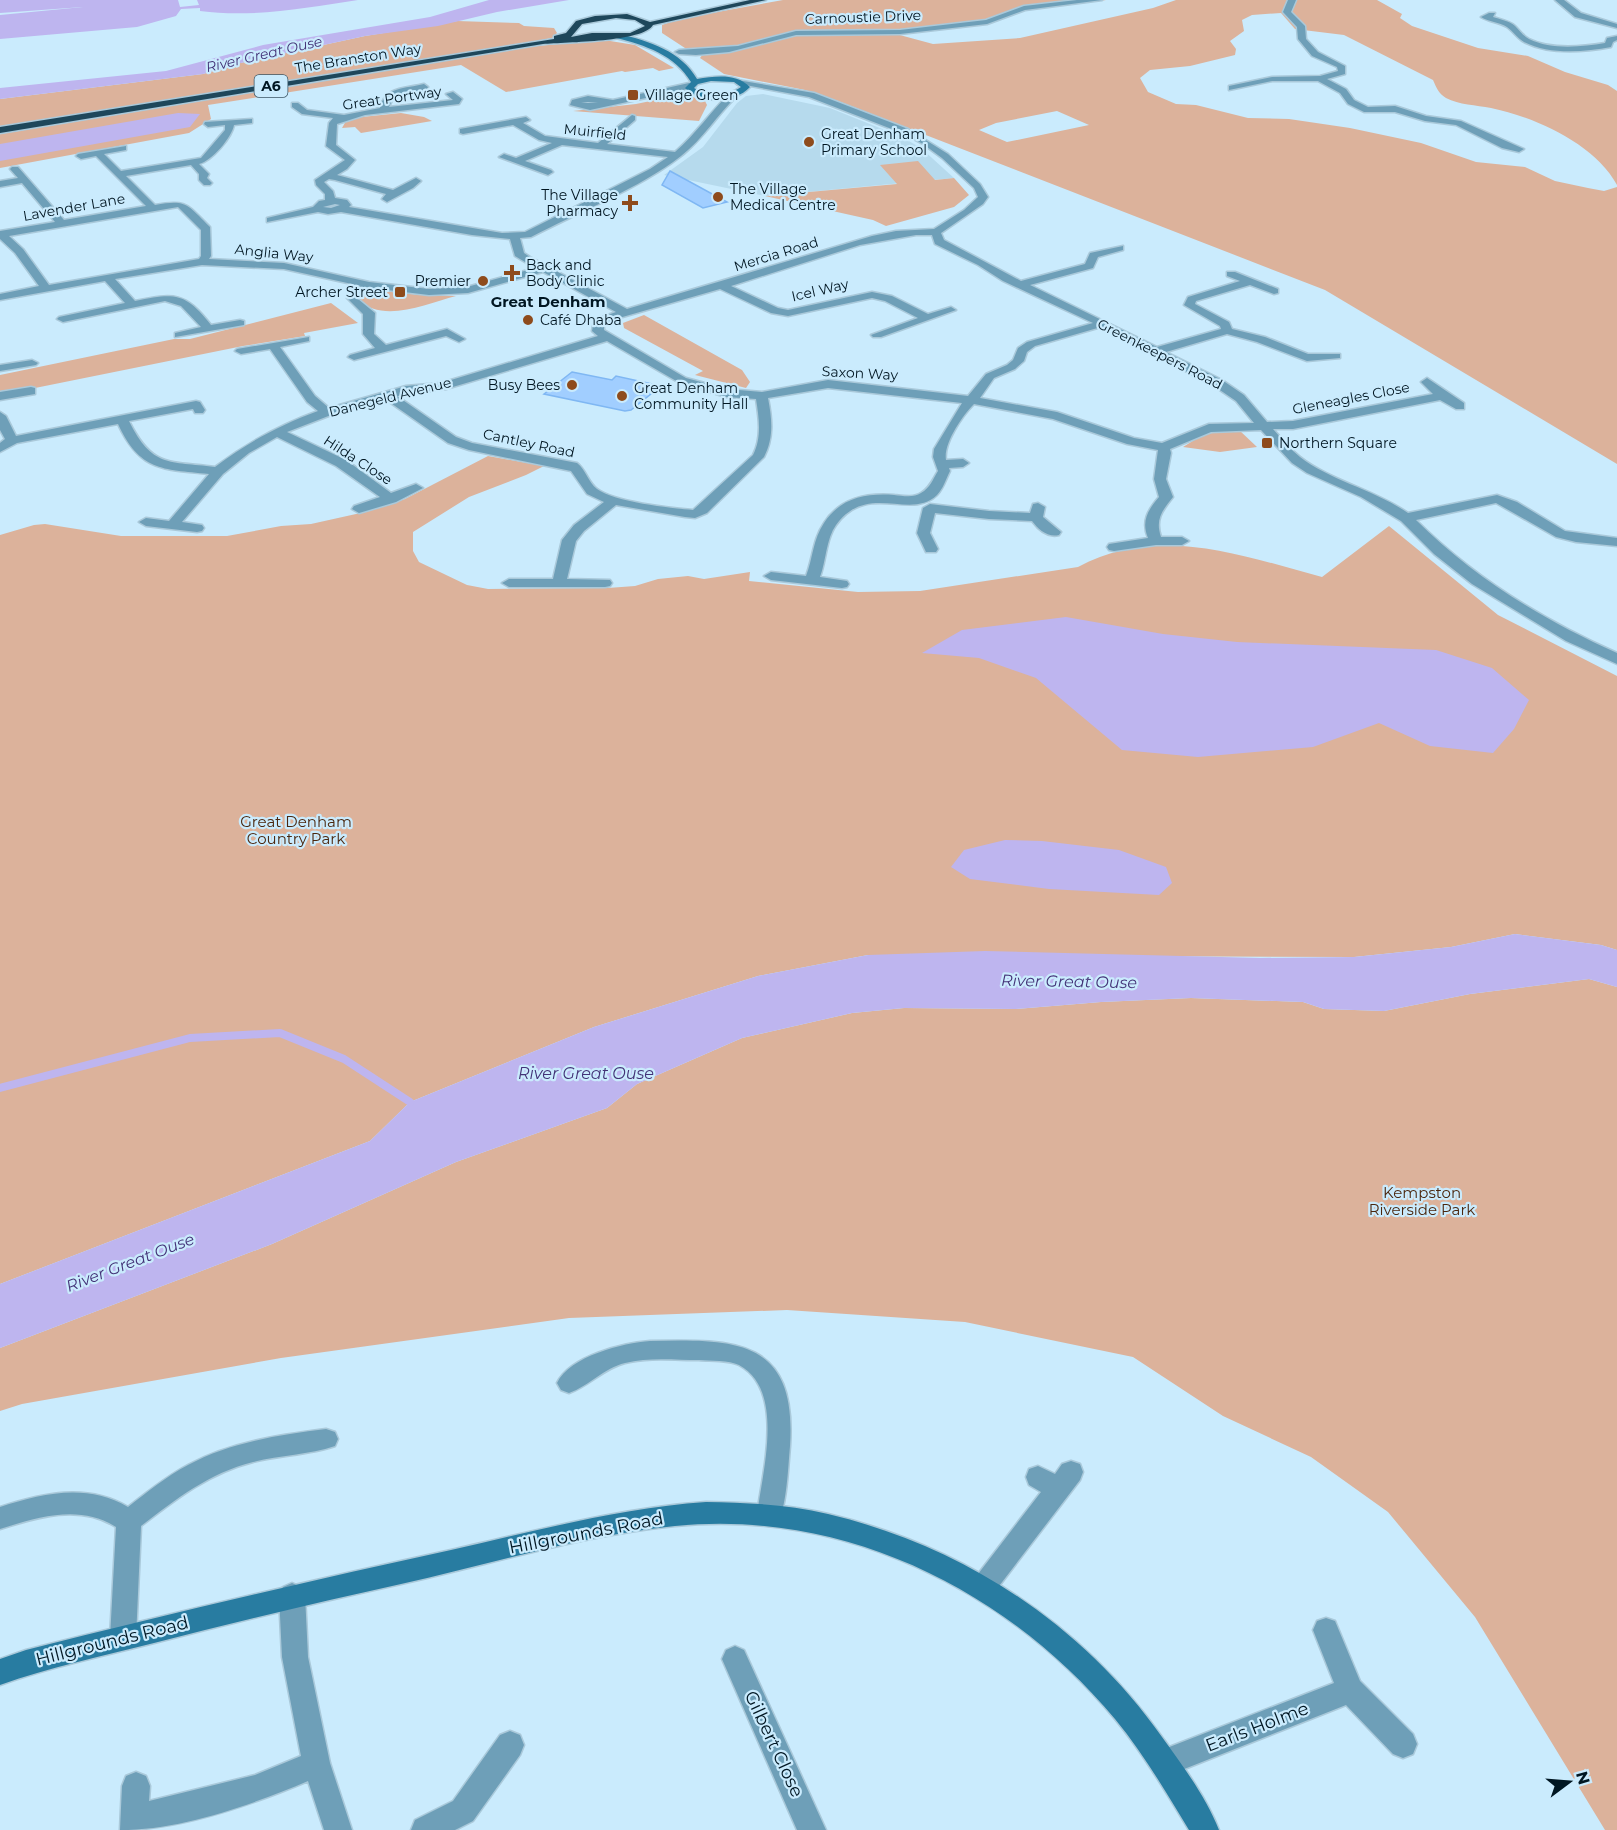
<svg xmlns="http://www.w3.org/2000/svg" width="1617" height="1830" viewBox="0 0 1617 1830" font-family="Montserrat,sans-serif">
<rect width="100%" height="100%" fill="#caebfd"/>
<!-- built -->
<polygon fill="#b6daed" points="763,94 830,108 902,137 921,148 954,178 765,196 664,175 703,147 737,103 746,96"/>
<!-- green -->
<g fill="#dcb29b" fill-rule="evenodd">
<path d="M 783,0 L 1106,0 C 1068,7 1029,4 994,21 L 896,34 L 933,44 L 1020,38 L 1153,8 L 1176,0 L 1377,0 L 1402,14 L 1400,18 L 1412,26 L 1478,48 L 1528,56 L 1565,72 L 1608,85 L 1617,91 L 1617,185 C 1595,144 1535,117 1491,108 C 1476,105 1459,105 1446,98 C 1439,94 1436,87 1433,80 L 1344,35 L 1295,29 L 1281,13 L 1252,15 L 1242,20 L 1244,31 L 1230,41 L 1236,49 L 1235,55 L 1190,66 L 1150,70 L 1140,78 L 1148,92 L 1176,104 L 1196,105 L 1248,118 L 1289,119 L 1350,128 L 1421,143 L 1476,162 L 1525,167 L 1555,181 L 1588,188 L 1604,191 L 1617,187 L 1617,464 L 1325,290 L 838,101 L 805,90 L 724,74 L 700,58 L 703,54 L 700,51 L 688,50 L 662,33 L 662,25 L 679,19 ZM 1057,111 L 1089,125 L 1007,142 L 979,130 L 996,123 Z"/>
<polygon points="457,21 519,23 524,26 554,28 557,33 552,38 526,43 0,129 0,99 203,74 236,64 365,36"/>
<polygon points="604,40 635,45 674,68 659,71 653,68 625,72 622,71 506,92 461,65 208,105 211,119 189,133 0,168 0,134 526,47"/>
<polygon points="675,96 693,97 705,101 707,105 699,121 573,111 636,104"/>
<polygon points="401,113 424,117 432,121 361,133 355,127 342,128 346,121 352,118"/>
<polygon points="918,161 935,180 954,178 969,195 954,207 886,226 873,220 765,196 897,184 880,165"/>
<path d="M 371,290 L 421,295 L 456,296 C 426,304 382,324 358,299 Z"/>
<polygon points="331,303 358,323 304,333 305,336 243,346 35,388 0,391 0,375 174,339 190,339"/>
<polygon points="644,315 742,370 750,382 746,388 695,375 703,371 624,328 623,323"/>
<polygon points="1239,430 1257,447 1220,452 1183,447 1204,434"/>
<path d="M 488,456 L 544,466 L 526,475 L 469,497 L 413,532 L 413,551 L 419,562 L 467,585 L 488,589 L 608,588 L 635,586 L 658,579 L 688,576 L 704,579 L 750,572 L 749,581 L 858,592 L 920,591 L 1078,567 C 1158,524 1240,555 1322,577 L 1389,526 L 1498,615 L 1617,676 L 1617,950 L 1601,945 L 1515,934 L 1451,947 L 1354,957 L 868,955 L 758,976 L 594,1027 L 410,1102 L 370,1141 L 0,1284 L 0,535 L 34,525 L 45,524 L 121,536 L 227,536 L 281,526 L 311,524 L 365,512 L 405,499 Z"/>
<polygon points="1589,979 1617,987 1617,1830 1605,1830 1475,1617 1388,1512 1311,1457 1223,1416 1133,1357 965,1322 787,1310 569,1318 281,1358 22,1404 0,1411 0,1348 272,1244 456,1162 607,1108 637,1084 742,1038 852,1013 904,1008 1016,1009 1101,1002 1191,998 1303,1002 1324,1009 1384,1011 1470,994"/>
</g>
<!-- water -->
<g fill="#beb5ef">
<path d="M 0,0 L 178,0 L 180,7 L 199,5 L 197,0 L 358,0 C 306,8 252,18 200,11 L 200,8 L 181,9 L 176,16 L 137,27 L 0,39 L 0,15 L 83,7 L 0,13 Z"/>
<polygon points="489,0 569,0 497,12 438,26 365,36 236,64 203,74 0,99 0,88 166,71 263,45 430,17"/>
<polygon points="178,113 200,114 190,127 0,161 0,144"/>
<polygon points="1066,617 1163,634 1237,642 1436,650 1492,668 1529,700 1514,729 1493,753 1430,746 1379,723 1313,747 1198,757 1122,750 1036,678 979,658 922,653 962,630"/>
<polygon points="1005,840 1042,841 1119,850 1166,867 1172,883 1159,895 1049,889 970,879 951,867 964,850"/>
<polygon points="1515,934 1601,945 1617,950 1617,987 1589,979 1470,994 1384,1011 1324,1009 1303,1002 1191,998 1101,1002 1016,1009 904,1008 852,1013 742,1038 637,1084 607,1108 456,1162 272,1244 0,1348 0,1284 370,1141 410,1102 594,1027 758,976 868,955 985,951 1260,958 1354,957 1451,947"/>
</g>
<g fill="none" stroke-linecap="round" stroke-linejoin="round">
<!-- stream -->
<polyline stroke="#beb5ef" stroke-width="8" points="0,1088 190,1038 280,1033 344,1059 410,1102"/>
</g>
<!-- building -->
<g fill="#a1ceff" stroke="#7fb7f3" stroke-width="1.5">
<polygon points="670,171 727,202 703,208 662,185"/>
<polygon points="572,372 612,380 616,376 661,386 631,410 625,411 544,394"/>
</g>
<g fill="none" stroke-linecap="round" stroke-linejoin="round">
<!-- street casing -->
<g stroke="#aac9da" stroke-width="3">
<g id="street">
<polygon points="1077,0 1102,0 1025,10 987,24 900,34 796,35 729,52 696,55 679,54 675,52 679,50 738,46 796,31 900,30 986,20 1024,6"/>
<polygon points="1288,0 1296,0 1291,12 1305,26 1306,39 1318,52 1345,66 1345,74 1327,79 1346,89 1354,100 1368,107 1395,106 1426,116 1461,121 1524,149 1519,152 1502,148 1456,125 1425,121 1395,112 1364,112 1348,104 1340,93 1318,81 1272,81 1229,90 1229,86 1272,77 1320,76 1338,71 1337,67 1312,56 1298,39 1297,27 1283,12"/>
<polygon points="1555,0 1564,0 1581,13 1617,24 1617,28 1575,17"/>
<path d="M 1489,13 L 1495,13 L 1493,17 C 1499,19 1510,21 1515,26 C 1520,31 1522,35 1529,39 C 1551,50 1581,47 1605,43 L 1607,38 L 1617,36 L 1617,40 L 1613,42 L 1611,47 C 1584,52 1549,55 1524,42 C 1517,38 1513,31 1507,27 C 1499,22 1489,22 1481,17 Z"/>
<path d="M 737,80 L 814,93 L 908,129 L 948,154 L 980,184 L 988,197 L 983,204 L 941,233 L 944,240 L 1021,281 L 1085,264 L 1090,253 L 1123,246 L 1123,250 L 1098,257 L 1093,268 L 1030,285 L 1157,347 L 1221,329 L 1220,326 L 1184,305 L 1188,297 L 1240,281 L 1227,276 L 1227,272 L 1235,272 L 1278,289 L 1278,293 L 1274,294 L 1250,285 L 1196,301 L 1195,304 L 1229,322 L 1232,329 L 1265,337 L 1308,354 L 1340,354 L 1340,358 L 1307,361 L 1257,342 L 1227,334 L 1166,352 L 1222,380 L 1244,395 L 1267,422 L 1293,421 L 1433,394 L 1421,382 L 1427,378 L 1464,403 L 1464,409 L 1456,409 L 1440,400 L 1293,429 L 1273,429 C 1282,439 1290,449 1300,457 C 1329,480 1375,490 1408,513 L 1497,495 L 1517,502 L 1565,531 L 1617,538 L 1617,546 L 1576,542 L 1556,537 L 1496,503 L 1416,520 C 1473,577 1543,620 1617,653 L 1617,664 L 1566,641 L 1472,584 L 1434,554 L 1401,521 L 1361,497 L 1307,473 L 1292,463 L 1261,430 L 1211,432 L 1170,449 L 1171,453 L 1166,479 L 1173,497 C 1162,511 1155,519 1161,537 L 1182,537 L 1189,541 L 1182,545 L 1156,545 L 1114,551 L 1109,550 L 1107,547 L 1109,544 L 1148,538 C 1141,521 1148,510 1159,497 L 1154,479 L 1158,450 L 1127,444 L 1053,419 L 974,404 C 962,416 943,444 946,460 L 963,459 L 969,463 L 963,467 L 949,468 L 950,471 C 946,479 943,489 937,495 C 910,521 868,481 836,525 C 826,539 826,561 820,577 L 847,581 L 849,584 L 847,587 L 842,588 L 771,580 L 764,576 L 771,572 L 806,576 C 813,558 813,539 824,523 C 840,498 866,493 894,495 C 903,496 914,498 921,493 C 930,488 933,479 938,471 L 933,457 L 934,449 L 962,403 L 828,388 L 768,398 C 772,419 774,438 764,457 L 707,513 L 695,518 L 685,517 L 616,505 L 584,531 L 576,541 L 567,579 L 610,580 L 612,583 L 610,586 L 605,587 L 509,587 L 502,583 L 509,579 L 553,579 L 562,540 L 574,525 L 604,502 L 587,494 L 571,471 L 469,450 L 448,443 L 385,399 L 331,415 L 287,432 L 346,460 L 391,493 L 416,484 L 423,488 L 396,502 L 359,513 L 352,509 L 354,506 L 380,497 L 336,466 L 277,437 L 249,453 L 223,474 L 182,522 L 202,525 L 204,528 L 202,531 L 197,532 L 146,526 L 139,522 L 146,518 L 169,521 L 209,474 C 161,469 140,471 118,424 L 17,443 L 0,452 L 0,443 L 5,439 L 0,430 L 0,412 L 6,416 L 16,436 L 196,401 L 200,402 L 205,410 L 203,413 L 195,413 L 193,409 L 129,421 C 152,468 169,461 215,467 C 248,442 280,425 318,411 L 307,402 L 270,349 L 241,354 L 235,351 L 237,349 L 309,337 L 309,341 L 280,347 L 315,396 L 329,408 L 406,386 L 441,383 L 598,336 L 592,331 L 594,320 L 616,312 L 543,272 L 468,293 L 429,295 L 371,288 L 358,299 L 375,313 L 374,334 L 386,345 L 447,329 L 465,339 L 459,342 L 446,336 L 354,360 L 348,357 L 350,355 L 375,348 L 363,334 L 363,314 L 347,298 L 361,286 L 284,269 L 202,265 L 115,279 L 135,301 C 175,293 185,292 211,325 L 240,320 L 244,321 L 244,325 L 175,337 L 175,333 L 201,327 L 181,306 L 165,301 L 63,322 L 57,319 L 59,317 L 125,303 L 105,281 L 0,300 L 0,294 L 39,286 L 15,253 L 0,239 L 0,231 L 55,222 L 22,183 L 0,187 L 0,181 L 18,178 L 10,169 L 12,167 L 18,167 L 64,220 L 146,206 L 96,156 L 81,159 L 76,156 L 78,154 L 126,146 L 126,150 L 104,154 L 121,171 L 201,158 L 225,130 L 225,125 L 208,127 L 204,124 L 205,122 L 252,119 L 252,123 L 234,125 C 232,137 212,161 199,164 L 209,174 L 207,178 L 212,183 L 210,185 L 204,185 L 199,180 L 199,174 L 191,165 L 126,176 L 155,205 C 188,199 187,205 210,227 L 211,256 L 209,259 L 284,263 L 369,282 L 429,289 L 467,287 L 535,268 L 515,256 L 510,239 L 472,235 L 341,212 L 328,214 L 318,212 L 267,222 L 267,218 L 313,207 L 319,201 L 325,200 L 325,194 L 316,185 L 315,180 L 345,160 L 326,146 L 329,123 L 333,118 L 302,114 L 292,107 L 292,103 L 298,103 L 307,110 L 344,115 L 380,108 C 385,86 405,89 424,84 L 428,87 L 427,89 L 394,96 L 389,107 L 453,100 L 446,94 L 453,92 L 462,99 L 459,104 L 365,115 L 337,124 L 336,145 L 355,160 L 347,169 L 337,175 L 393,190 L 416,178 L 421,181 L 413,188 L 387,202 L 382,199 L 386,194 L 335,180 L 329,179 L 324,182 L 333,191 L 335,198 L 347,200 L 351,205 L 349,207 L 502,233 L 525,232 L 650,169 L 668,157 L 562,145 L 525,161 L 551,170 L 553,172 L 548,175 L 499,157 L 504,154 L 516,158 L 552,143 L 539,140 L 513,125 L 463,134 L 460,133 L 460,129 L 526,117 L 530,120 L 523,123 L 545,136 L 598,143 L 632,115 L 635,116 L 635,120 L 607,144 L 675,152 C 696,134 711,111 731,92 L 737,92 L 737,96 C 717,115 703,139 681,156 C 640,188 577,213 531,237 L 520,238 L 524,253 L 530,257 L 627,309 L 872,236 L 896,231 L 934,229 L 964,210 L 978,197 L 974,188 L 942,158 L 923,144 L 902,133 L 809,97 L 740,84 L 737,84 ZM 335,204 L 340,205 L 331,208 L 323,207 ZM 178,207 L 201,230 L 201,256 L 199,259 L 49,285 L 23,249 L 9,236 ZM 916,235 L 932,235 L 935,244 L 978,265 L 1003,281 L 1093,323 L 1027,342 L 1018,348 L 1013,360 L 1007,365 L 986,374 L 968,396 L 828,380 L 762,392 L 727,389 L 686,378 L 604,330 L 604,324 L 612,320 L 720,289 L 771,313 L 788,316 L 872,298 L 885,301 L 918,318 L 871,335 L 873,337 L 881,337 L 956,310 L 951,307 L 928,314 L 892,296 L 872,292 L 788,310 L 778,308 L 731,286 L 860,245 ZM 1101,327 L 1214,386 L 1236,401 L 1254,423 L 1209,424 L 1162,443 L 1134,438 L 1057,412 L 980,398 L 994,378 L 1015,369 L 1024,361 L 1027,352 L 1035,346 ZM 607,341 L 678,382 L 726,397 L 756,399 C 759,418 762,437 753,455 L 693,510 C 670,508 614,502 597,489 C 588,482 586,470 577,463 L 472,443 L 456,437 L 397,396 L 446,389 Z"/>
<path d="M 689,83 L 692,84 L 692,88 L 590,110 L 570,105 L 572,100 L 588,96 L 613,100 ZM 588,102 L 598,103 L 581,103 Z"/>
<polygon points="32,360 38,363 36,365 0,371 0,365"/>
<polygon points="31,387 35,388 35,394 0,400 0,392"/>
<path d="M 1038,503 L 1045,507 L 1043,517 L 1061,532 L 1059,535 C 1048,538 1038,529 1032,521 L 989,519 L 935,513 L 930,533 L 938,549 L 936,552 L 926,552 L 917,533 L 923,508 L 930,504 L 989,511 L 1030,513 L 1033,504 Z"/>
<path d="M 650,1341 C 736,1339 797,1339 790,1446 C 788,1468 787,1503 778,1523 L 769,1526 L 760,1523 L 757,1515 C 762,1473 786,1390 739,1365 C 729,1360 711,1361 699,1360 C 675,1360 648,1357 625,1363 C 604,1368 589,1386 569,1393 L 561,1390 L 557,1383 C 570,1356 623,1343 650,1341 Z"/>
<path d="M 326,1429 L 335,1432 L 338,1439 L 335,1446 C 309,1455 279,1455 253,1462 C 209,1473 176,1499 141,1526 L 136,1638 L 132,1647 L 123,1650 L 114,1647 L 110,1638 L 116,1527 C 80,1504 38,1517 0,1529 L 0,1507 C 43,1493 87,1483 128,1507 C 147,1492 167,1476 188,1465 C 230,1442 279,1435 326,1429 Z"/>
<polygon points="1071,1461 1080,1464 1083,1472 1080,1480 993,1594 984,1598 975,1594 971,1586 975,1578 1041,1492 1029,1485 1026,1477 1029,1469 1038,1466 1055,1474 1062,1464"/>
<path d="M 292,1583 L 301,1587 L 305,1595 L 308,1657 L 330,1763 L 352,1830 L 324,1830 L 308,1781 C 251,1805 181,1830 120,1830 L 122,1786 L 126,1776 L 136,1772 L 146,1776 L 150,1786 L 149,1801 L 255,1775 L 301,1756 L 282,1657 L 279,1595 L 283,1587 Z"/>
<polygon points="1326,1618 1335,1621 1360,1681 1413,1734 1417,1744 1413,1754 1403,1758 1393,1754 1346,1705 1164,1777 1154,1773 1150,1763 1154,1753 1334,1683 1313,1630 1317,1621"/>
<polygon points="735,1646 744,1650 826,1830 797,1830 722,1659 726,1650"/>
<polygon points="510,1731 520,1735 524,1745 520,1755 473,1821 455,1830 411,1830 415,1820 453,1801 500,1735"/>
</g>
</g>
<!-- secondary casing -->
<g stroke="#aac9da" stroke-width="3">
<g id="secondary">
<path d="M 619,34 C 649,41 681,51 697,79 C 716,76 736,73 750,87 C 734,104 701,104 685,88 L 691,82 C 675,55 645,45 616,38 L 615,36 ZM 711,81 L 734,82 L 741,87 C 727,97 708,97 694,88 L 698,84 Z"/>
<path d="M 706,1502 C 747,1503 788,1504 828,1514 C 963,1546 1082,1624 1162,1737 C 1183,1766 1206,1797 1219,1830 L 1189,1830 C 1166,1792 1143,1753 1115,1719 C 1007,1590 845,1509 675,1526 C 582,1535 492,1564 401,1584 C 319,1602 236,1622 154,1643 C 103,1656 50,1667 0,1685 L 0,1659 L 26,1650 C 167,1614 309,1581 451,1550 C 536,1531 619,1508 706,1502 Z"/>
</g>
</g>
<!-- highway casing -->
<g stroke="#aac9da" stroke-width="3">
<path id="highway" d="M 750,0 L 766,0 L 653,25 C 644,42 566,42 543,44 L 0,133 L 0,127 L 554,39 L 554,36 L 566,33 L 576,21 L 595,16 L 627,14 L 650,22 ZM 616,18 L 635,20 L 645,26 L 630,33 L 592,33 L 571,37 L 582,24 Z"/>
</g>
<!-- street -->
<use href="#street" fill="#6e9fb8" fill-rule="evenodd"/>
<!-- secondary -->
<use href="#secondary" fill="#287ca1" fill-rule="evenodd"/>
<!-- highway -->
<use href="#highway" fill="#1e475b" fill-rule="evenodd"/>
</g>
<!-- markers -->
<g fill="#8e4b1c" stroke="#caebfd" stroke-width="2">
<rect x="627" y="89" width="12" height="12" rx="3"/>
<circle cx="809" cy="142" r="6"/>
<circle cx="718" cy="197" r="6"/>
<path d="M627 194h6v6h6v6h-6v6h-6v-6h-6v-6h6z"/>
<path d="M509 264h6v6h6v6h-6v6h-6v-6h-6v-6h6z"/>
<circle cx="483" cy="281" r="6"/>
<rect x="394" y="286" width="12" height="12" rx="3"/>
<circle cx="528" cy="320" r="6"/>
<circle cx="572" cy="385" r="6"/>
<circle cx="622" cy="396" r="6"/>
<rect x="1261" y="437" width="12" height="12" rx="3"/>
</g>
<g text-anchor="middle" stroke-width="4.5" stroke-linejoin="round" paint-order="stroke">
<!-- far-street labels -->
<g font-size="14" fill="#001622" stroke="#caebfd">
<text transform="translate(863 17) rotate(-2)" y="5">Carnoustie Drive</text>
<text transform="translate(358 58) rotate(-9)" y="5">The Branston Way</text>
<text transform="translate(392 98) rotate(-8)" y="5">Great Portway</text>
<text transform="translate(595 132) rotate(6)" y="5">Muirfield</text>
<text transform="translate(74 207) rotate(-10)" y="5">Lavender Lane</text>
<text transform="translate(274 253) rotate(6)" y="5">Anglia Way</text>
<text transform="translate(776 254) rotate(-17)" y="5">Mercia Road</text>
<text transform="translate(820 290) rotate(-13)" y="5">Icel Way</text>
<text transform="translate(1160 354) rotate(27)" y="5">Greenkeepers Road</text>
<text transform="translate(860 373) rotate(3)" y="5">Saxon Way</text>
<text transform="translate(390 397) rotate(-14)" y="5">Danegeld Avenue</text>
<text transform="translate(1351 398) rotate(-11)" y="5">Gleneagles Close</text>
<text transform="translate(529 443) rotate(12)" y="5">Cantley Road</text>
<text transform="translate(358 460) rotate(33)" y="5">Hilda Close</text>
</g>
<!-- far-water labels -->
<g font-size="14" font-style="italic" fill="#433277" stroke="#caebfd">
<text transform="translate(264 54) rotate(-13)" y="5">River Great Ouse</text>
</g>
<!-- shield labels -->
<rect fill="#caebfd" stroke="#3d5664" stroke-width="1.5" x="254.5" y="75" width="33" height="22" rx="4.5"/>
<g font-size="14" font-weight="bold" fill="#001622">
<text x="271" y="91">A6</text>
</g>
<!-- far-poi labels -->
<g font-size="14" fill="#001622" stroke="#caebfd" text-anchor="start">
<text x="645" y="100">Village Green</text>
<text x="821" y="139">Great Denham<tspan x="821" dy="16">Primary School</tspan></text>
<text x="730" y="194">The Village<tspan x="730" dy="16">Medical Centre</tspan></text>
<text x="618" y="200" text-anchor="end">The Village<tspan x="618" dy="16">Pharmacy</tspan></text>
<text x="526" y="270">Back and<tspan x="526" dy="16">Body Clinic</tspan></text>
<text x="471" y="286" text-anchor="end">Premier</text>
<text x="388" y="297" text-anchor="end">Archer Street</text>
<text x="540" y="325">Café Dhaba</text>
<text x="560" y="390" text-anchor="end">Busy Bees</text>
<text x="634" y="393">Great Denham<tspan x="634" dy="16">Community Hall</tspan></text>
<text x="1279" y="448">Northern Square</text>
</g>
<!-- far-quarter labels -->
<g font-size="15" font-weight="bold" fill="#001622" stroke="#caebfd">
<text x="548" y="307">Great Denham</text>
</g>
<!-- park labels -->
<g font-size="15" fill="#4b260d" stroke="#caebfd">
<text x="296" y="827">Great Denham<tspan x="296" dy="17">Country Park</tspan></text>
<text x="1422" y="1198">Kempston<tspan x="1422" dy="17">Riverside Park</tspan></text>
</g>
<!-- water labels -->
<g font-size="16" font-style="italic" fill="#433277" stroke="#caebfd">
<text transform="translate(1069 981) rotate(1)" y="6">River Great Ouse</text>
<text x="586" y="1079">River Great Ouse</text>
<text transform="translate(130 1262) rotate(-21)" y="6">River Great Ouse</text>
</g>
<!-- near-street labels -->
<g font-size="18" fill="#001622" stroke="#caebfd">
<text transform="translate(586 1533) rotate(-11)" y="6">Hillgrounds Road</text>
<text transform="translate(112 1641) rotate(-14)" y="6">Hillgrounds Road</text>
<text transform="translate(1257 1727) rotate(-21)" y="6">Earls Holme</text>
<text transform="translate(774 1744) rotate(65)" y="6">Gilbert Close</text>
</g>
</g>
<!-- north arrow -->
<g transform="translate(1569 1782) rotate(74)" stroke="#caebfd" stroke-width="4.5" paint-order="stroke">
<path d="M0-4.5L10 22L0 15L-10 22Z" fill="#001622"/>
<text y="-9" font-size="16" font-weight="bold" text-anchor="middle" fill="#001622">N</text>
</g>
</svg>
